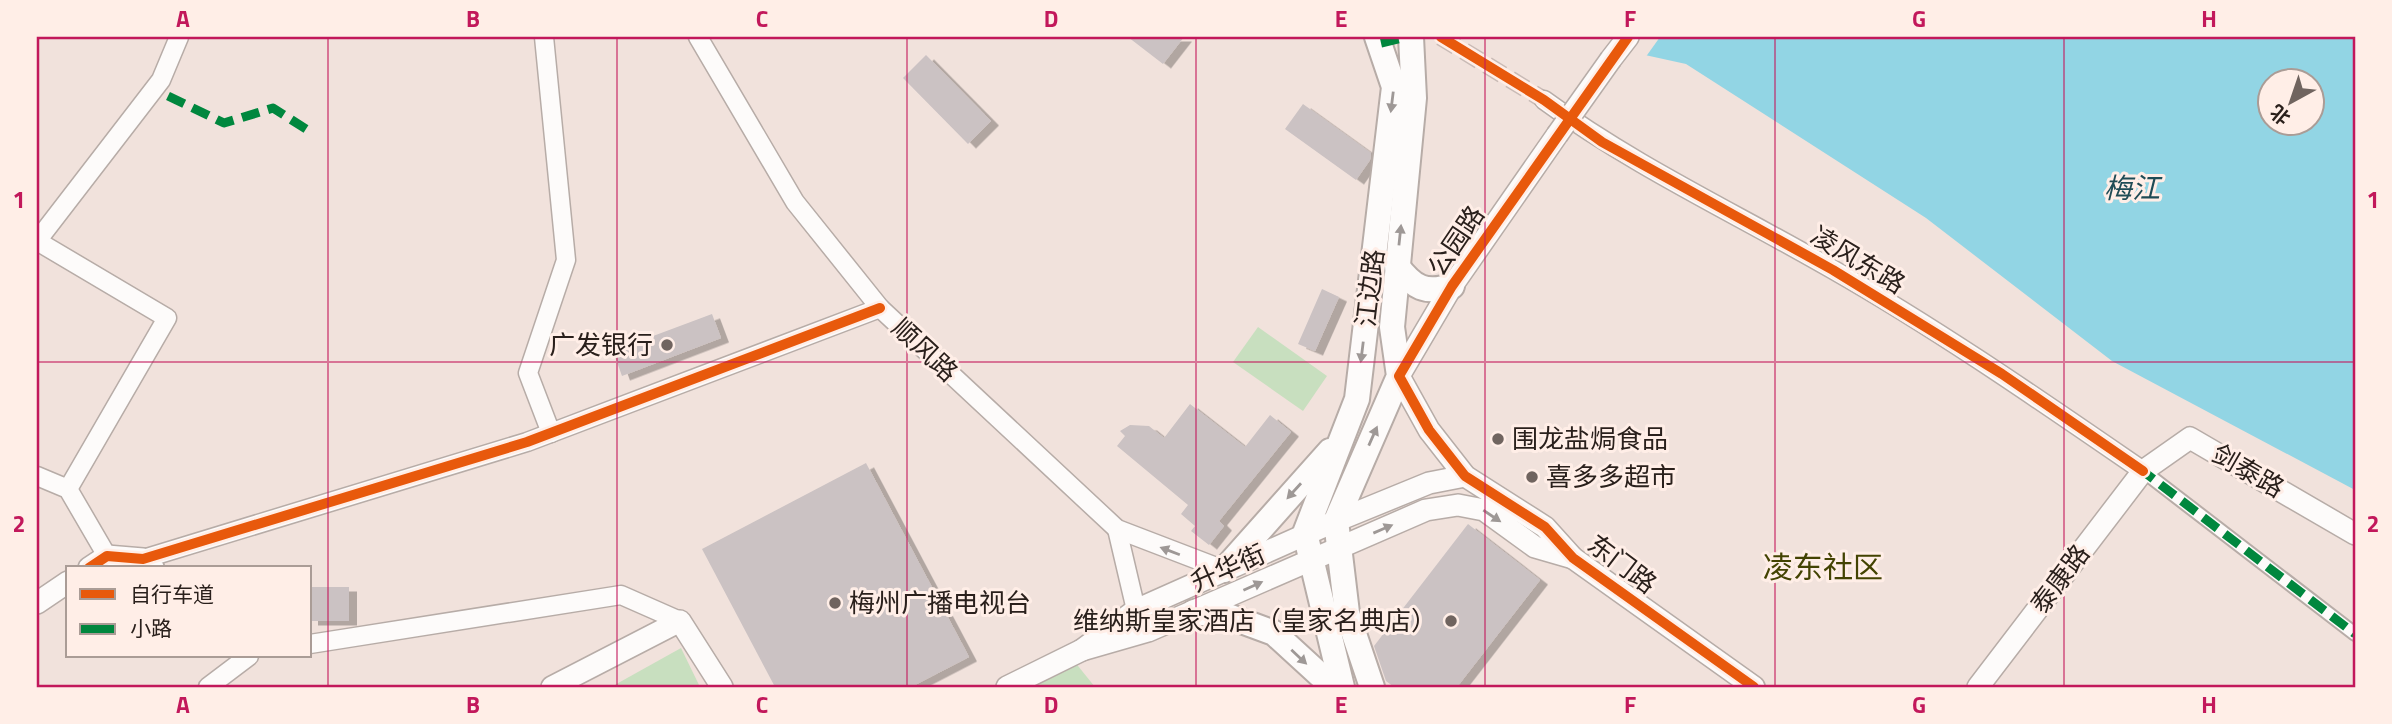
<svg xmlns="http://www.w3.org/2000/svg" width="2392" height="724" viewBox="0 0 2392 724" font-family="'Titillium Web','Noto Sans SC',sans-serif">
<defs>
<filter id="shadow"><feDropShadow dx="8" dy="4.5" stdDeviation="0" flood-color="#0004"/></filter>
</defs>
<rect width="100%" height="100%" fill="#f1e2dc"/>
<!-- green -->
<g fill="#c8dfbf">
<polygon points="1258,327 1327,376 1303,411 1233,362"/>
<polygon points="681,648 700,687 611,687"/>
<polygon points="1070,656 1095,687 1004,687"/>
</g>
<!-- water -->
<path fill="#92d5e4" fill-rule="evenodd" d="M 1601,37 L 2355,37 L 2355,490 L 2112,361 L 1926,218 L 1686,64 L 1645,55 ZM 2270,80 L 2312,80 L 2312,122 L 2270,122 Z"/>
<!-- pier -->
<polygon fill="#f1e2dc" points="1598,37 1660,37 1645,58"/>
<!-- building -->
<g fill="#cbc2c3" filter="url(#shadow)">
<polygon points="1128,37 1184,37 1163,64"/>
<polygon points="926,55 991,121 968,144 903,78"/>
<polygon points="1303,104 1371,153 1370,160 1356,180 1285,129"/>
<polygon points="1322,289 1339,297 1315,351 1298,344"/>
<polygon points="712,314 721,338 622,376 613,351"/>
<polygon points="1190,404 1245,447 1270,415 1291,432 1219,521 1224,526 1209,545 1191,531 1195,526 1181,514 1188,505 1117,446 1125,436 1120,431 1130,425 1149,426 1164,438"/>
<polygon points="866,463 969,657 911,687 775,687 702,549"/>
<polygon points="1468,524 1540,580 1457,687 1394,687 1386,681 1374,646"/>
<rect x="310" y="587" width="39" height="34"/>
</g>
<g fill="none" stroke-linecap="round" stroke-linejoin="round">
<!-- minor-tunnel -->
<polyline stroke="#c9bbb6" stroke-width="18" stroke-dasharray="18 9" stroke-linecap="butt" points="1441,37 1544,100"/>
<!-- pedestrian casing -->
<g stroke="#b7aca7" stroke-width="16">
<polyline id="pedestrian" points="2143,471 2355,634"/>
</g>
<!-- minor casing -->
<g stroke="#b7aca7" stroke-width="21">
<g id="minor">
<polyline points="544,37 566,260 528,373 551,433"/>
<polyline points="698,37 795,202 880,308 1117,529 1224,570"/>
<path d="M 1544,100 C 1634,166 1735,213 1832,269 C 1939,330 2041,401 2143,471"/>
<polyline points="37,476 68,489 107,556"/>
<polyline points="68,489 167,318 37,241 161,80 179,37"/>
<polyline points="1117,529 1136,610"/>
<polyline points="155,568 143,559 527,442 880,308"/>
<polyline points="310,644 621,595 680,621"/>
<polyline points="208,687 249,656"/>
</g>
</g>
<!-- tertiary casing -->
<g stroke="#b7aca7" stroke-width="24">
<g id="tertiary">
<polyline points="1611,59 1628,37"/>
<polyline points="1557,135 1452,286 1399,376 1429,430 1465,476 1545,527 1573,558 1754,687"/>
<polyline points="89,568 107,556 143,559"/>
<polyline points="37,603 68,582"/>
<polyline points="1082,650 1148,631 1426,510 1458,505 1484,510 1535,547 1573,558"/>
<polyline points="552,687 680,621 722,687"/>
<polyline points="1007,687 1082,650 1136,610 1336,521 1429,483 1465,476"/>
<polyline points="1978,687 2143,471 2190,438 2355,534"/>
</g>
</g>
<!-- secondary casing -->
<g stroke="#b7aca7" stroke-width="28">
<g id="secondary">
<path d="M 1397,266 C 1414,288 1425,294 1452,286"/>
<polyline points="1224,570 1330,451"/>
<polyline points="1194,612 1228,616 1274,633 1333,687"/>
<polyline points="1342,687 1305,533 1357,399 1394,87 1377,37"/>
<polyline points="1372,687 1347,613 1336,521 1399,376 1392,327 1414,98 1411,37"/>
</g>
</g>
<!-- pedestrian -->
<use href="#pedestrian" stroke="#fdfbfa" stroke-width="12"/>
<!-- minor -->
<use href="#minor" stroke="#fdfbfa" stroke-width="18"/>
<!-- tertiary -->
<use href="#tertiary" stroke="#fdfbfa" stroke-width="21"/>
<!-- secondary -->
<use href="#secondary" stroke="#fdfbfa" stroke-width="24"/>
<!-- tertiary-bridge casing -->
<g stroke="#b7aca7" stroke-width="24" stroke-linecap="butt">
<polyline id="tertiary-bridge" points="1557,135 1611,59"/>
</g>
<!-- tertiary-bridge -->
<use href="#tertiary-bridge" stroke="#fdfbfa" stroke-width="21"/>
<!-- quiet -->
<g stroke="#00873e" stroke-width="9" stroke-dasharray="18 9" stroke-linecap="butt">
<polyline points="1381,43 1407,37"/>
<polyline points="168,96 224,123 273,108 306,129"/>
<polyline points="2139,468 2355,634"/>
</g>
<!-- cycleway casing -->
<g stroke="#ffeee7" stroke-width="15">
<g id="cycleway">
<polyline points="1441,37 1544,100 1602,142 1833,270 2002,374 2143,471"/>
<polyline points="1628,37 1452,286 1399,376 1429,430 1465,476 1545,527 1573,558 1754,687"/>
<polyline points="89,568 107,556 143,559 527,442 880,308"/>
</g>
</g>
<!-- cycleway -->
<use href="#cycleway" stroke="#e8590c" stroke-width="10"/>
</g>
<!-- one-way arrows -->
<defs><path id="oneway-solid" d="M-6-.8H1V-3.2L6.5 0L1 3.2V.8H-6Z" transform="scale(1.75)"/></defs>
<g fill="#9e9896">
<use href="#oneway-solid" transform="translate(1392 102) rotate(97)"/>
<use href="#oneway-solid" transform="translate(1400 235) rotate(-84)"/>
<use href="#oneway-solid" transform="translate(1362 352) rotate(97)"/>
<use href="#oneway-solid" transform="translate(1373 436) rotate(-66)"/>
<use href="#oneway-solid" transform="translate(1294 491) rotate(132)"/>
<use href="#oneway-solid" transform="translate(1492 516) rotate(34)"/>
<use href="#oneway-solid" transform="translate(1383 529) rotate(-23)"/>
<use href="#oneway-solid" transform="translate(1170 551) rotate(-159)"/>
<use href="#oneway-solid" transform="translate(1253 586) rotate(-24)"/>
<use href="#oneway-solid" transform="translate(1299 657) rotate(43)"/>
</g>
<!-- grid -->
<path fill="none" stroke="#c2185b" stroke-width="2" stroke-opacity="0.55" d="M 328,37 L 328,687M 617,37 L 617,687M 907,37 L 907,687M 1196,37 L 1196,687M 1485,37 L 1485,687M 1775,37 L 1775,687M 2064,37 L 2064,687M 37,362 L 2355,362"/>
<!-- markers -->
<g fill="#70645f" stroke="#ffeee7" stroke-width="2.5">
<circle cx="667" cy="345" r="7"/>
<circle cx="1498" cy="439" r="7"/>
<circle cx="1532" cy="477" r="7"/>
<circle cx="835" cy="603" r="7"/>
<circle cx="1451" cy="621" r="7"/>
</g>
<g text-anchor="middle" stroke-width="6" stroke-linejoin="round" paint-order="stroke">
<!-- street labels -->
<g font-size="26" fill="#2a201c" stroke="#ffeee7">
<text transform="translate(1456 241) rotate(-56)" y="9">公园路</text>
<text transform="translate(1858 260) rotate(31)" y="9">凌风东路</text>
<text transform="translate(1370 288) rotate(-83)" y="9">江边路</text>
<text transform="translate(925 350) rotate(43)" y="9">顺风路</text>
<text transform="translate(2248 471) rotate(30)" y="9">剑泰路</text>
<text transform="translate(1622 564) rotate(37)" y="9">东门路</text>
<text transform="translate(1228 568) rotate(-24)" y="9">升华街</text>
<text transform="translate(2060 579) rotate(-53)" y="9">泰康路</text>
</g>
<!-- poi labels -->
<g font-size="26" fill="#2a201c" stroke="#ffeee7" text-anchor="start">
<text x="653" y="354" text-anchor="end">广发银行</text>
<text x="1512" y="448">围龙盐焗食品</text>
<text x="1546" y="486">喜多多超市</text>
<text x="849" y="612">梅州广播电视台</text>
<text x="1437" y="630" text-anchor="end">维纳斯皇家酒店（皇家名典店）</text>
</g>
<!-- water labels -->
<g font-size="28" font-style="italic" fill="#1e4b55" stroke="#ffeee7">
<text x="2132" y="198">梅江</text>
</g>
<!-- quarter labels -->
<g font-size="30" fill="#434302" stroke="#ffeee7">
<text x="1823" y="578">凌东社区</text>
</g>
</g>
<!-- border -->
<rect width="2392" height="724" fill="none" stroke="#ffeee7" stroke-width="77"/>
<!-- legend -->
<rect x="66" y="566" width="245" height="91" fill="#ffeee7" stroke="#aa9c96" stroke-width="2"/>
<rect x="80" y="589" width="35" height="10" fill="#e8590c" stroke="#aa9c96" stroke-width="2"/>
<text x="130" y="602" font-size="21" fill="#2a201c">自行车道</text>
<rect x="80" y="624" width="35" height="10" fill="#00873e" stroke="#aa9c96" stroke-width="2"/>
<text x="130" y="636" font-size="21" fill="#2a201c">小路</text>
<!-- north arrow -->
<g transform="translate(2291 102) rotate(220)"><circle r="33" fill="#ffeee7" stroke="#aa9c96" stroke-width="2"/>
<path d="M0-5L12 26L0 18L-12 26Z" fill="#70645f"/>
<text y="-10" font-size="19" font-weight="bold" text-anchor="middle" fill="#2a201c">北</text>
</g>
<rect x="38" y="38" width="2316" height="648" fill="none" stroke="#c2185b" stroke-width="2.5"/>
<g font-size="23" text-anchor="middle" font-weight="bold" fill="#c2185b">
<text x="183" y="27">A</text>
<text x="473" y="27">B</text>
<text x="762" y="27">C</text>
<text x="1051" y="27">D</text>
<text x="1341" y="27">E</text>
<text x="1630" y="27">F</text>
<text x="1919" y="27">G</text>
<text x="2209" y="27">H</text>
<text x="19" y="208">1</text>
<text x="2373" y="208">1</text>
<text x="19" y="532">2</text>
<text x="2373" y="532">2</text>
<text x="183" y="713">A</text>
<text x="473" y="713">B</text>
<text x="762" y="713">C</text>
<text x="1051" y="713">D</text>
<text x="1341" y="713">E</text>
<text x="1630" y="713">F</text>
<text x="1919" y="713">G</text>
<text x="2209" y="713">H</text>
</g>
</svg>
